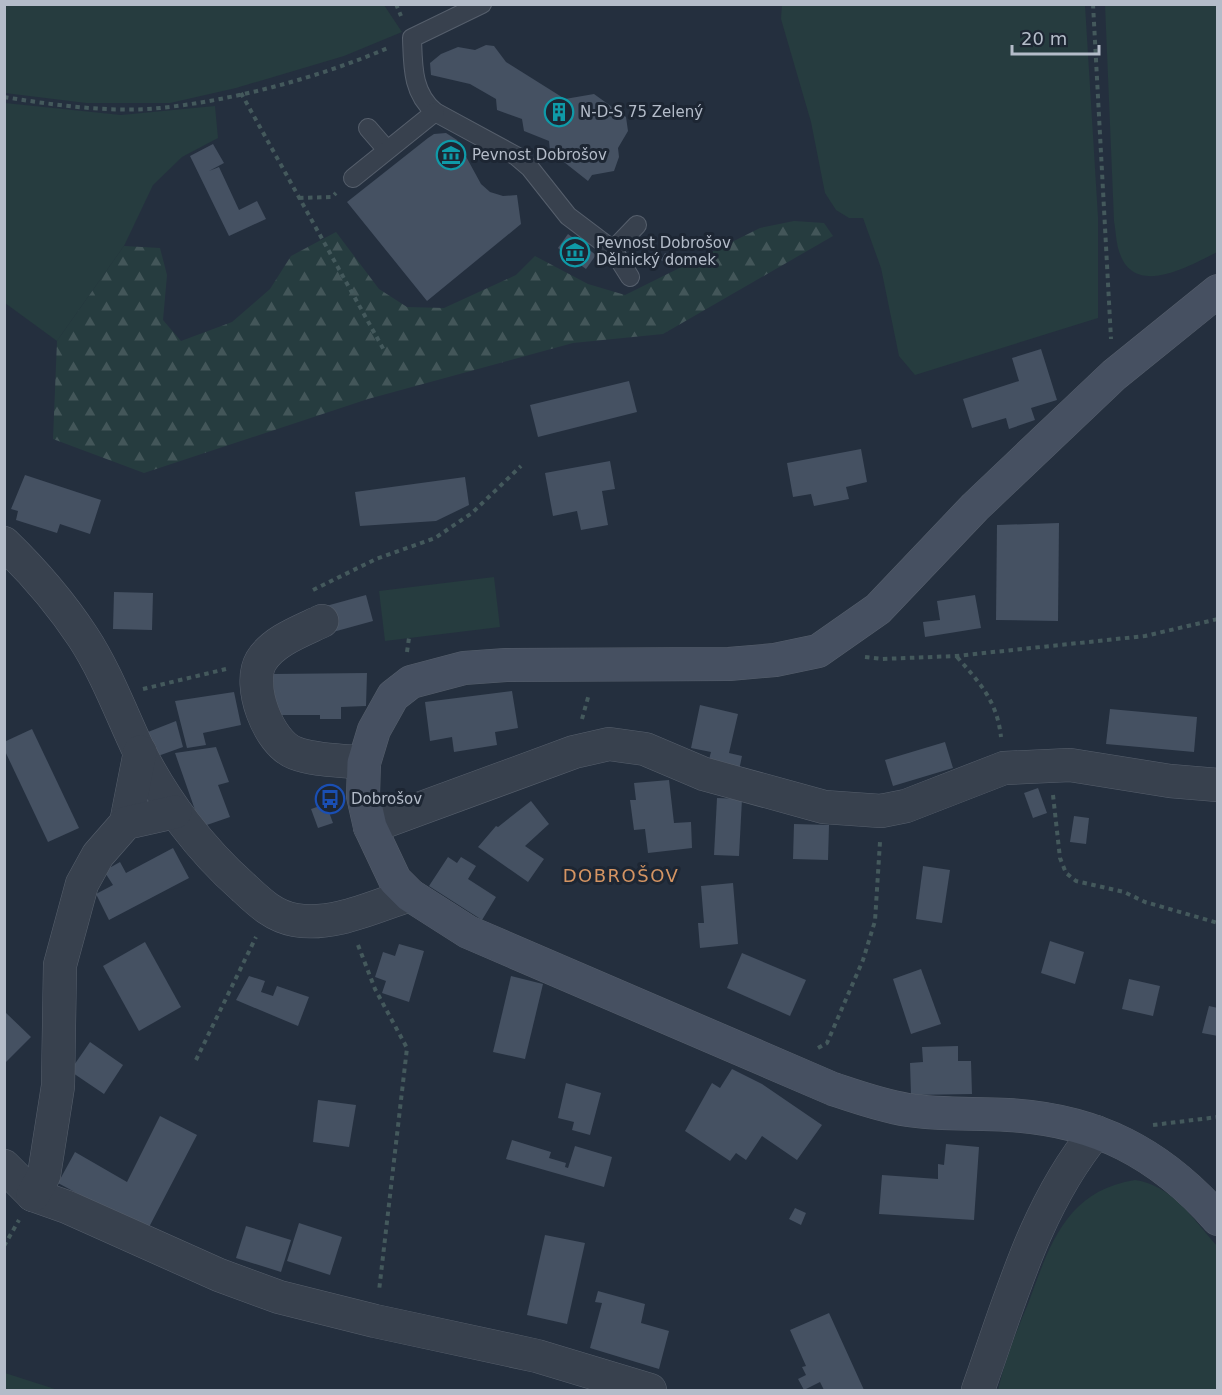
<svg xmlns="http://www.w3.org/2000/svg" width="1222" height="1395" viewBox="0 0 1222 1395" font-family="'DejaVu Sans',sans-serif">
<defs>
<pattern id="forest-firs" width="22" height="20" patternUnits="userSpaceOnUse" patternTransform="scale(1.5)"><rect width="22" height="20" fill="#263c3f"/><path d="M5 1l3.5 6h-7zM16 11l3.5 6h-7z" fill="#435659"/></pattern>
</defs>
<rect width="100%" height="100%" fill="#242f3e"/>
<!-- green -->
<g fill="#263c3f">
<polygon points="782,4 1085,5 1098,217 1098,318 915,375 899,356 881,268 863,218 849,218 836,210 825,193 811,122 781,19"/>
<polygon points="4,5 384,5 402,32 344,56 236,88 170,103 86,103 5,93"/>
<path d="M 1105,5 L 1217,5 L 1217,252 C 1191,265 1136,298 1120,254 C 1116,244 1116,232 1114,221 Z"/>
<polygon points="5,103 121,115 215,106 218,138 182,157 153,185 124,246 57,341 5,303"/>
<polygon points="494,577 500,627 385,641 379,591"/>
<path d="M 1135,1180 C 1172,1185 1194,1220 1217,1246 L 1217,1390 L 998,1390 C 1005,1360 1016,1332 1028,1304 C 1049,1247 1065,1191 1135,1180 Z"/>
<polygon points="4,1373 5,1373 58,1390 5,1390"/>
</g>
<!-- forest -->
<polygon fill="url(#forest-firs)" points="794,221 824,223 833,236 663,334 573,343 368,399 144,473 53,439 57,341 124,246 160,248 167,275 163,320 181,341 232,322 270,289 291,256 336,232 379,289 407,307 444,308 516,275 535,256 588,284 625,295 760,228"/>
<!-- building -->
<g fill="#455162">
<polygon points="486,45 494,46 506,62 565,99 594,94 626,117 628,131 618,148 619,157 614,171 592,175 588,181 550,151 549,141 524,131 522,119 497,110 496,99 470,84 431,75 430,63 441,54 458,47 475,50"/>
<polygon points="446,133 457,140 481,184 490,192 503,196 517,195 521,224 427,301 347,202 428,138 434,134"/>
<polygon points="213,144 224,163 209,171 219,167 239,210 257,201 266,219 229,236 190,156"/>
<polygon points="568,234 596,255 586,269 558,248"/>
<polygon points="665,253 673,258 668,265 661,260"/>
<polygon points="1041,349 1057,400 1031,408 1035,420 1009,429 1006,418 972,428 963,399 1019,381 1012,358"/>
<polygon points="629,381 637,412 538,437 530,405"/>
<polygon points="861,449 867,482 846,487 849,499 814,506 811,494 793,497 787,463"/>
<polygon points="610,461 615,489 602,491 608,525 581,530 577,511 553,516 545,473"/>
<polygon points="25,475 101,500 90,534 60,524 57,533 16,520 18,511 11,509"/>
<polygon points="465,477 469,505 436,521 360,526 355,492"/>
<polygon points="1059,523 1058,621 996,620 997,525"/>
<polygon points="114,592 153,593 152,630 113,629"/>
<polygon points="366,595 373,621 333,632 326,606"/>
<polygon points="975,595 981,628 925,637 923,622 940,620 937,601"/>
<polygon points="367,673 366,706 341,707 341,719 320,719 320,715 274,715 273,674"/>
<polygon points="512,691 518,728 495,732 497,745 454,752 452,737 430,741 425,702"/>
<polygon points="234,692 241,725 203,733 206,745 187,748 175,701"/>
<polygon points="700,705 738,714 729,753 742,756 738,775 707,767 711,752 691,748"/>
<polygon points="1110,709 1197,717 1194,752 1106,744"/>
<polygon points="176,721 183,747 158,756 148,732"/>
<polygon points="32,729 79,828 48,842 4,749 4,742"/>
<polygon points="945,742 953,768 893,786 885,760"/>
<polygon points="216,747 229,782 218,785 230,817 201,827 175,753"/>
<polygon points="669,780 674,823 691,822 692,848 648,853 645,829 634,830 630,800 636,800 634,783"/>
<polygon points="1038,788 1047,813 1033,818 1024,793"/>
<polygon points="717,798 742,799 739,856 714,855"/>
<polygon points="531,801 549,824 525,846 544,859 528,882 478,847 496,826 498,827"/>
<polygon points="326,804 333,823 318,828 311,809"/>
<polygon points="1074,816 1089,818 1086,844 1070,842"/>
<polygon points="794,824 829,825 828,860 793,859"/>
<polygon points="173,848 189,878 109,920 96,894 113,885 104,871 120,862 126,873"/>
<polygon points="448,857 457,863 461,857 476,866 468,879 496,897 482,920 429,886"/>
<polygon points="923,866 950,870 942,923 916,919"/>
<polygon points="733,883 738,944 700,948 698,923 704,923 701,886"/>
<polygon points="1050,941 1084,952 1075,984 1041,973"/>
<polygon points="145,942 181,1007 139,1031 103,966"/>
<polygon points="399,944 424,951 409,1002 382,993 386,981 375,977 383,952 395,956"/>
<polygon points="742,953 806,980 790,1016 727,988"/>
<polygon points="921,969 941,1024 911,1034 893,979"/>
<polygon points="249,976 265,981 261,992 273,996 277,986 309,997 298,1026 236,1000"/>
<polygon points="511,976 543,984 525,1059 493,1052"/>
<polygon points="1129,979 1160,986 1153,1016 1122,1009"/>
<polygon points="1209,1006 1218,1008 1218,1036 1202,1033"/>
<polygon points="4,1011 31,1037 4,1064"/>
<polygon points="90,1042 123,1065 104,1094 70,1071"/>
<polygon points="958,1046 958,1061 971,1061 972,1094 911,1095 910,1063 923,1062 922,1047"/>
<polygon points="732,1069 762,1084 822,1125 797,1160 762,1136 746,1160 736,1153 730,1161 685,1131 712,1083 720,1088"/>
<polygon points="566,1083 601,1093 590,1135 572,1130 574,1122 558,1118"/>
<polygon points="318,1100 356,1105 349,1147 313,1142"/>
<polygon points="160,1116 197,1135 147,1231 58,1183 75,1152 127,1182"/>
<polygon points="512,1140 551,1152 549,1158 566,1163 565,1167 568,1168 575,1146 612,1157 604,1187 506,1159"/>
<polygon points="946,1144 979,1147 974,1220 879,1214 882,1175 938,1179 938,1164 944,1165"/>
<polygon points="795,1208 806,1213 801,1225 789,1219"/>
<polygon points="299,1223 342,1237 330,1275 287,1261"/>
<polygon points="246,1226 291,1240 281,1272 236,1258"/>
<polygon points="545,1235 585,1243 567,1324 527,1315"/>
<polygon points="598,1291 645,1304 641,1323 669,1331 659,1369 590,1348 602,1303 595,1302"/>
<polygon points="829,1313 864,1390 824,1390 820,1382 804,1390 798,1379 806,1375 802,1367 806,1366 790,1330"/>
</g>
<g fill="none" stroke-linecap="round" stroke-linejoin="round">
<!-- lane casing -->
<g stroke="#565f6c" stroke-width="20">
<g id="lane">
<path d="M 482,4 L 412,38 C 413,66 412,93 435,112 L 516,156 L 530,168 L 568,216 L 613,250 L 630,277"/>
<polyline points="368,128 387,150"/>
<polyline points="353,178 435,112"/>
<polyline points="613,250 637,225"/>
</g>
</g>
<!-- street casing -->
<g stroke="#565f6c" stroke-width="34">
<g id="street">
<path d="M 4,543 C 34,572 60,602 83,637 C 106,672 121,713 139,751 C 164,801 201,850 243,887 C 259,902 273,916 295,920 C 333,927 375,906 410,895"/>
<path d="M 322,621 C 301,631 273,641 261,661 C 247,685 268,743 295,753 C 316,761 342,760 364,763"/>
<polyline points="126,823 140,752"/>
<polyline points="370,827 574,752 609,744 645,749 704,774 824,807 881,811 906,806 1004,768 1070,765 1170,781 1218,785"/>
<polyline points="4,1166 33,1195 67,1207 219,1275 279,1297 375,1321 537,1356 650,1390"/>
<polyline points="33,1195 44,1175 58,1086 60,965 82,884 98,855 126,823 175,812"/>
<path d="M 978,1390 C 1010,1301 1035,1206 1096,1132"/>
</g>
</g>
<!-- secondary casing -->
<g stroke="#565f6c" stroke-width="34">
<path id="secondary" d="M 1218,291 L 1114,375 L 975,507 L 878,609 L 818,651 L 775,660 L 729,664 L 506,665 L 464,668 L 411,682 L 393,696 L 374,730 L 364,763 L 363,796 L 370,827 L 395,880 L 410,895 L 468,932 L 833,1089 C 857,1097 882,1106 908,1110 C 941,1115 975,1113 1008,1115 C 1096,1120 1160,1153 1218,1219"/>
</g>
<!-- path -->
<g stroke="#44595c" stroke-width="4" stroke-dasharray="4.5 4.5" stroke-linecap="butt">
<polyline points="396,4 401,16"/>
<polyline points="1093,4 1111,339"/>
<polyline points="241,93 385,352"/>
<path d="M 4,97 C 54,105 110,113 160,108 C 236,100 321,77 390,47"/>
<polyline points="299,198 332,197 336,193"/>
<polyline points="313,590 376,559 435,538 472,513 521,466"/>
<polyline points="407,652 409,638"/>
<polyline points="865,657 882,659 956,656 1145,636 1218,619"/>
<path d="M 957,657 C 980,683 997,701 1001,737"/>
<polyline points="143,689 226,669"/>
<polyline points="582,719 589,694"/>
<polyline points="1053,795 1060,858 1066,873 1076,881 1124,892 1145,902 1218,923"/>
<polyline points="358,945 375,989 407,1048 379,1291"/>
<polyline points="818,1048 827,1043 863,960 875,921 880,842"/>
<polyline points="196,1060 256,937"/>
<polyline points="1153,1125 1218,1117"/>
<polyline points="4,1246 19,1220"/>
</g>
<!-- lane -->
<use href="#lane" stroke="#38414e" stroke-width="18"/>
<!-- street -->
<use href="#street" stroke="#38414e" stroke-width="33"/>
<!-- secondary -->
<use href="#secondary" stroke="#465061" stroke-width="33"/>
</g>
<!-- icons -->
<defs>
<g id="building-ring" transform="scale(1.5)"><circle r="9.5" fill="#1d2633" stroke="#0f9aa8" stroke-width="1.5"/><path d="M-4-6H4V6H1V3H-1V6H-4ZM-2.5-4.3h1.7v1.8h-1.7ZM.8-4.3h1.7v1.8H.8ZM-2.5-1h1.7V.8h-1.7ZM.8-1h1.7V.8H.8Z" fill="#0f9aa8"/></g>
<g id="museum-ring" transform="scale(1.5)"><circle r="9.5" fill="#1d2633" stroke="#0f9aa8" stroke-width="1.5"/><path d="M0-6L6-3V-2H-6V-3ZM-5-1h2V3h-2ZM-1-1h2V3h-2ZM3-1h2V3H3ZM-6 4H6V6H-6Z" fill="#0f9aa8"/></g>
<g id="bus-ring" transform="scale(1.5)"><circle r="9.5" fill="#1d2633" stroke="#1a4fb4" stroke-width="1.5"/><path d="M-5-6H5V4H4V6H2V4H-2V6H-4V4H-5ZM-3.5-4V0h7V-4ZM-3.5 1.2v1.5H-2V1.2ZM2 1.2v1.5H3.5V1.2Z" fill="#1a4fb4"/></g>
</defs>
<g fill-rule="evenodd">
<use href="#building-ring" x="559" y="112"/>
<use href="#museum-ring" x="451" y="155"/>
<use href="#museum-ring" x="575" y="252"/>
<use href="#bus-ring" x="330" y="799"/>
</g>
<g text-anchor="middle" stroke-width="6" stroke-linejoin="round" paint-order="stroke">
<!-- poi labels -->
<g font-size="15" fill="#b4bcc9" stroke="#1d2633" text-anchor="start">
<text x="580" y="117">N-D-S 75 Zelený</text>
<text x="472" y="160">Pevnost Dobrošov</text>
<text x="596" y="248">Pevnost Dobrošov<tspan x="596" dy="17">Dělnický domek</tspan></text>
<text x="351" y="804">Dobrošov</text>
</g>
<!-- quarter labels -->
<g font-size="18" letter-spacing="1.5" fill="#d59563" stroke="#1d2633">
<text x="621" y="882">DOBROŠOV</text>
</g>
</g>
<!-- border -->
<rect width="1222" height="1395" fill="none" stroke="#b4bcc9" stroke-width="12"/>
<!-- scale -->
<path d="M1012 45v9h87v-9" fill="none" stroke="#b4bcc9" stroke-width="3"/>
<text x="1021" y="45" font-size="18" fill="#b4bcc9" stroke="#1d2633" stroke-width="4.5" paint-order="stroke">20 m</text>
</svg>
